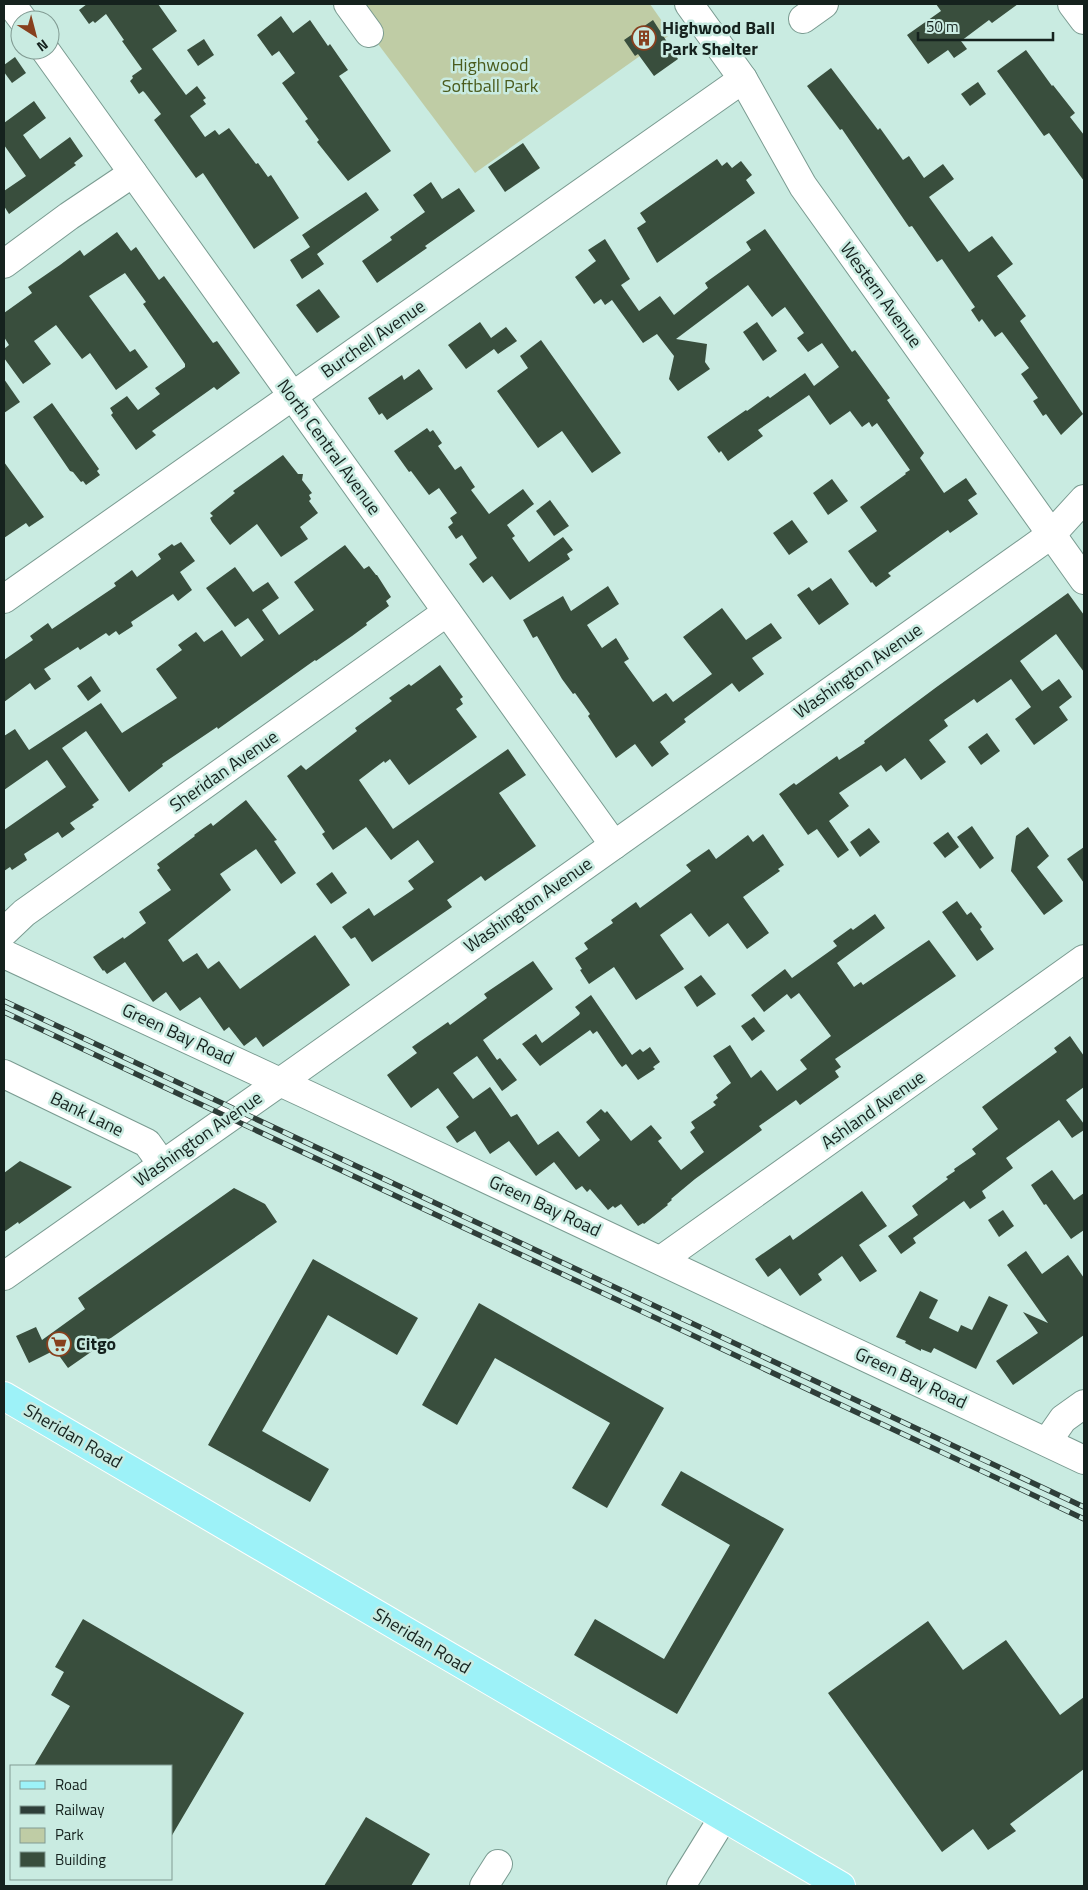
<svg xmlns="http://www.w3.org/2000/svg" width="1088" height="1890" viewBox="0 0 1088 1890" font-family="'Titillium Web',sans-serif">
<rect width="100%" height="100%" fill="#c9ebe1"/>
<!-- green -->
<polygon fill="#bfcca5" points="348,4 650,4 671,34 475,173"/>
<!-- building -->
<g fill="#394e3d">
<polygon points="87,4 158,4 177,31 152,49 186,95 197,86 206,98 203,100 206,104 190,116 205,137 215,130 219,135 229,128 256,164 258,163 268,177 271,175 299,218 254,249 203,173 196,178 154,120 161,114 145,93 143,91 139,94 130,81 133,78 132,76 142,69 122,41 124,40 106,14 95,23 93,21 89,24 79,10"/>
<polygon points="936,4 1018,4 992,23 989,20 961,41 967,49 954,58 948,50 928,64 907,35 941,11"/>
<polygon points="281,16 293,33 310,20 328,46 330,44 348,70 339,76 391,151 348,181 317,142 319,140 305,121 308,119 282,83 295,73 279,51 272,56 257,35"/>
<polygon points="653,20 678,59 654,76 638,54 635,56 624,40"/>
<polygon points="204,39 214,55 198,66 187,50"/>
<polygon points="1026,50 1052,86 1053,85 1075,113 1070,117 1084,135 1084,181 1049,133 1044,136 997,71"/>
<polygon points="15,57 26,73 12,83 4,72 4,65"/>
<polygon points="831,68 878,130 880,128 903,160 909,156 924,178 943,164 954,179 929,197 969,252 992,236 1013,264 997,276 1026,316 1020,321 1083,414 1061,435 1046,414 1043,416 1033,401 1038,398 1021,374 1029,368 1002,332 995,337 982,319 979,322 971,310 975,307 942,259 937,262 912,226 909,227 842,129 840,130 807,86"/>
<polygon points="978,82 986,94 970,106 961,94"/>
<polygon points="34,101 46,118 23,135 40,159 70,137 83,156 74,163 76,165 9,214 4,206 4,191 26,176 4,145 4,123"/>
<polygon points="523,143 540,168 505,192 488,167"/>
<polygon points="717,159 722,166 727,162 732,168 741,161 752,175 746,180 755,193 657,263 637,228 646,222 640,213"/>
<polygon points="431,182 442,199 459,188 475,211 425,246 427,248 377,283 362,261 392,240 390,237 425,212 413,195"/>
<polygon points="366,192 379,210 317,254 324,264 302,279 290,260 310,247 302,235"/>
<polygon points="765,229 852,352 855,350 890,398 887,400 924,453 920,458 944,493 966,478 977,494 968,500 978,514 950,533 948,530 888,573 891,576 876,587 872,582 871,583 848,551 877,531 860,507 906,474 905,473 910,470 877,423 872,427 869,422 862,427 850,411 830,425 809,395 758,430 763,436 728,461 721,451 719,453 707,437 746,410 747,411 768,396 770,398 805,373 814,386 839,367 822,343 808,352 797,338 804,333 785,307 772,317 748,285 676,339 707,344 705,362 710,369 678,391 669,379 674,356 657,334 643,343 612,300 605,305 601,299 594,304 575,277 596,261 588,250 605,239 630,279 621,285 639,311 660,296 674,315 708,288 705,283 751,250 746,242"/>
<polygon points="117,232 131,251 136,247 159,280 164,276 213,343 217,341 240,373 217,390 214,387 152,431 156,435 136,450 111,415 113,413 110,408 127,396 138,410 160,394 155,388 185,367 185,364 143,304 146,302 125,273 89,296 130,352 135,349 148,367 116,390 90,353 82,359 56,325 34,341 51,364 23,384 4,358 4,349 9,345 4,337 4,313 32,293 28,287 60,265 80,250 84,256"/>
<polygon points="319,289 340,317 317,333 296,305"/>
<polygon points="480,322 491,338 506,327 517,341 498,354 494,349 466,369 448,345"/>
<polygon points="757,322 777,351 763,361 743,332"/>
<polygon points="541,340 621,453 592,473 562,431 538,448 497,391 528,368 520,356"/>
<polygon points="419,369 433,389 387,420 382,413 379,415 368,398 402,375 404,380"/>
<polygon points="4,379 20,402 4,413"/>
<polygon points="52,403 99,469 97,471 100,475 86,485 83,481 81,482 73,472 70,471 33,417"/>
<polygon points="427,428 430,432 433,430 442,443 438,446 455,470 461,466 475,487 471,490 489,514 523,489 534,504 507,525 515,536 512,538 529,562 563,537 573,550 567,554 570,559 510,600 492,576 483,583 469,564 477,558 462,535 456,539 448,527 453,523 450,518 457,513 439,488 429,495 411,471 409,472 394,451"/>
<polygon points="283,455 298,474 303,474 302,480 312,493 309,495 311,499 309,501 318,513 300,527 308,539 281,557 257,524 230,545 212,522 210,518 213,516 210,513 235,493 233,491"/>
<polygon points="4,462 44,517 29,527 26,523 4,538"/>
<polygon points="832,479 848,501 828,515 813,493"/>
<polygon points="550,500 569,526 554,536 536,511"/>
<polygon points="792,520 808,542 789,555 773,533"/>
<polygon points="181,542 195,561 180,572 192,590 178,601 173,594 131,622 133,626 119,635 116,631 109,636 106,633 80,650 78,647 44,669 51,679 35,690 30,683 4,702 4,660 33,640 30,636 48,623 52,629 116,586 114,583 132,570 137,577 161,559 158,554 172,544 174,546"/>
<polygon points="345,545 364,569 369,566 376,575 377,575 391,597 386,601 389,606 366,623 367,625 352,636 316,661 315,660 218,729 217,727 162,764 163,766 129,792 86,731 62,748 99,800 92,805 94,807 70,823 75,829 62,838 58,832 24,854 27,860 12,870 10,867 4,871 4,830 66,787 47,760 4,790 4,736 15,729 29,750 101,703 122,733 177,698 156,669 182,650 178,645 196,632 204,642 222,630 241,657 264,640 248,618 235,627 206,588 235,567 253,592 268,582 279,598 262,610 279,635 314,610 294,582"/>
<polygon points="831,578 849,604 819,625 797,595 809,587 812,591"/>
<polygon points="608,586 619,604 587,625 602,648 616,638 629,659 624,662 653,702 666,693 673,702 712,674 683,637 722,608 746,640 771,623 782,638 752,658 764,674 739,692 732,683 684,719 686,722 660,742 669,754 652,767 635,744 616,758 588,716 590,714 575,693 573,694 562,679 537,636 533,638 523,620 563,596 571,611"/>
<polygon points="1068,593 1084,615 1084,672 1056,634 1020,661 1042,691 1059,679 1072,697 1059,707 1068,720 1034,745 1015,719 1031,707 1011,679 977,703 974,699 944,720 948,726 929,740 946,762 921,780 905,758 886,772 881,765 839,793 849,806 829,821 849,850 838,858 817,829 808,835 779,794 794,783 796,785 837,756 839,760 865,743 864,741 938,686"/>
<polygon points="440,665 463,697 460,699 463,704 456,709 477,737 409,785 390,759 385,763 384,761 359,780 393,829 508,749 526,775 499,793 536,846 485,881 481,876 447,900 452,907 372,962 355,937 351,939 342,927 369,908 374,916 414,889 408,881 434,862 418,840 391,860 366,827 333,850 322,834 325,832 287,776 301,765 306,770 357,731 355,728 392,701 389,698 409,684 411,686"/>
<polygon points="91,676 101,691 88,701 77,686"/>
<polygon points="987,733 1000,751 981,765 968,747"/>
<polygon points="246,800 277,840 274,841 296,873 281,884 256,849 220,874 231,890 168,940 183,962 197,953 208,969 219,961 240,989 315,935 350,985 263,1047 256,1037 244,1046 229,1027 224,1031 200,997 180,1011 166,992 153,1002 125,962 107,974 104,970 103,971 93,957 123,937 124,939 146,923 139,912 171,890 157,870 160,868 157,864 195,836 194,835 211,823 213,826"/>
<polygon points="972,826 994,858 980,869 957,837"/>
<polygon points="1028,827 1049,856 1037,867 1063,901 1044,915 1011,871 1016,836"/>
<polygon points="869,828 880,842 860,857 850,842"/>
<polygon points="948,832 959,847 945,858 933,843"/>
<polygon points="763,834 784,865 778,869 780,871 743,897 769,933 747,949 728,923 709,937 691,913 660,935 684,969 636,1000 614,967 589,984 580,970 582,969 575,958 588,949 584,943 613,923 611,920 636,902 640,908 691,871 686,865 709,849 716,859 748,835 753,842"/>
<polygon points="1084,847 1084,883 1067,859"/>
<polygon points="332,872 347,893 331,904 316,884"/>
<polygon points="957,901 967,915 971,912 982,927 980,929 994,949 977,961 942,912"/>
<polygon points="875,914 885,928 837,963 854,987 861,982 863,985 929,940 956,976 835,1059 841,1067 835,1071 839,1077 800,1105 796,1100 759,1126 762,1130 695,1179 671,1199 672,1200 667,1204 668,1205 644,1224 643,1223 638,1226 621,1204 615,1208 613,1206 608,1210 590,1189 587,1192 582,1186 576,1190 554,1162 536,1176 509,1141 490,1154 475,1131 457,1143 446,1127 459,1117 438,1088 411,1108 387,1075 417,1053 412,1047 448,1022 450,1025 487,998 484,994 533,961 553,989 483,1040 497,1060 500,1058 517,1080 502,1091 477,1056 453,1073 473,1099 490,1087 511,1117 517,1114 538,1145 558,1131 579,1157 600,1140 586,1122 601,1109 605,1113 607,1111 631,1141 651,1125 662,1138 658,1141 681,1170 704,1152 690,1132 695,1128 691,1122 716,1105 713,1102 718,1098 716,1095 731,1083 713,1056 730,1045 751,1078 761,1070 777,1091 807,1069 800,1060 831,1036 799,993 791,999 787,994 764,1012 751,995 785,969 792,978 837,946 833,941 851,928 853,930"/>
<polygon points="701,975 716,994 697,1007 684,987"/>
<polygon points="591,995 632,1055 640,1049 643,1052 650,1047 660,1062 653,1067 655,1069 638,1080 626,1064 622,1067 618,1062 597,1031 593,1034 590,1030 540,1066 522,1044 536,1034 542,1043 579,1015 580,1013 575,1007"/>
<polygon points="754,1017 765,1031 752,1041 741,1026"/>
<polygon points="1070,1036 1084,1056 1084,1087 1066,1100 1084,1124 1084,1130 1072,1138 1059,1120 1006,1158 1013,1168 982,1191 986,1198 970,1209 964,1201 913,1238 916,1243 901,1254 888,1236 918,1215 912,1206 948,1179 946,1177 955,1171 954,1169 976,1154 972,1149 998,1129 982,1107 1057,1052 1054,1048"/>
<polygon points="20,1161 72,1187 19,1224 18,1222 4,1232 4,1173"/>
<polygon points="1052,1170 1074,1200 1084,1193 1084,1230 1071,1239 1046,1204 1044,1205 1031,1185"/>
<polygon points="234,1188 265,1204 277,1222 68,1368 55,1350 29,1363 16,1336 36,1327 42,1340 85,1309 78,1298"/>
<polygon points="862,1191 887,1226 859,1245 877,1271 860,1282 842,1256 818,1274 822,1280 800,1296 780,1268 768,1277 755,1259 790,1235 793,1240"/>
<polygon points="1003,1210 1014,1226 999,1237 988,1220"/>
<polygon points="1026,1251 1042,1274 1068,1255 1084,1278 1084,1335 1013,1385 996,1361 1038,1333 1023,1312 1048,1323 1007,1265"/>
<polygon points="313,1259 418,1318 397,1355 328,1315 262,1431 329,1469 310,1502 208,1445"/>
<polygon points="920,1291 938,1300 929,1318 958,1332 961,1325 972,1330 989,1296 1008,1305 976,1369 934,1348 931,1353 921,1349 921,1351 905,1343 906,1341 896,1337"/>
<polygon points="479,1303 664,1408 607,1508 572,1488 610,1423 495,1358 457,1425 422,1405"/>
<polygon points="681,1471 784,1529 677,1714 574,1655 595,1619 664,1659 730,1545 661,1505"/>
<polygon points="83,1619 244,1713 171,1837 171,1766 34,1766 70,1706 51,1695 64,1672 55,1667"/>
<polygon points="928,1621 963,1670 1006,1640 1060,1715 1084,1697 1084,1769 1010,1824 1016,1831 988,1850 973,1829 942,1852 828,1693"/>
<polygon points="366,1817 430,1854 411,1886 324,1886"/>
</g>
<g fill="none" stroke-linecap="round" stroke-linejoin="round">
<!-- minor casing -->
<g stroke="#7a9b91" stroke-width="30">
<g id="minor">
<polyline points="11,4 23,20"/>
<polyline points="348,4 369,33"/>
<polyline points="689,4 743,79 803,186 1084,580"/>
<polyline points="1072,4 1084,20"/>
<polyline points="803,19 824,4"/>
<polyline points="45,50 614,845"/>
<polyline points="4,264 69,216 133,173"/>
<polyline points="4,599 743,79"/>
<polyline points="4,932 24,913 447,612"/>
<polyline points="4,954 310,1096 1084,1460"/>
<polyline points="4,1074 147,1143 162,1164"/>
<polyline points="661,1260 1084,959"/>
<polyline points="4,1276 300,1068 1052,534 1084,499"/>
<polyline points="1047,1442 1063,1419 1084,1404"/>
<polyline points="484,1886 498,1864"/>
<polyline points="681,1886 723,1818"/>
</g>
</g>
<!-- major casing -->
<g stroke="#fff" stroke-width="30">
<polyline id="major" points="4,1396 841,1886"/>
</g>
<!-- minor -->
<use href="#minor" stroke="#fff" stroke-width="28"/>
<!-- major -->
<use href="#major" stroke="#9df2f8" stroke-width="28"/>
<!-- rail casing -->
<g stroke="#2e3e39" stroke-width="5.5">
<g id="rail">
<polyline points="4,1001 1084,1507"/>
<polyline points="4,1012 1084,1519"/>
</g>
</g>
<!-- rail -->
<use href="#rail" stroke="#c9ebe1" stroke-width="4" stroke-dasharray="11" stroke-linecap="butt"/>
</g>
<!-- icons -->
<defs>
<g id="building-ring" transform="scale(1.25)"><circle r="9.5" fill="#c9ebe1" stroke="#87401e" stroke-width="1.5"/><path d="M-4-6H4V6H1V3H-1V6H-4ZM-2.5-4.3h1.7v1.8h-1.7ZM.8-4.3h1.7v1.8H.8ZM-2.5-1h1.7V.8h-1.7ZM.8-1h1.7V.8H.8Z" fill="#87401e"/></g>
<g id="supermarket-ring" transform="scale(1.25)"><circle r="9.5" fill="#c9ebe1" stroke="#87401e" stroke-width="1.5"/><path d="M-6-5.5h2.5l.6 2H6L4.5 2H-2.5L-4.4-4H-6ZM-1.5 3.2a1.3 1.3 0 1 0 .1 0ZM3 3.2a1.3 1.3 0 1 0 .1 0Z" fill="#87401e"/></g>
</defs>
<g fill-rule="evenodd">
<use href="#building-ring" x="644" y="38"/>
<use href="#supermarket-ring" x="59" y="1344"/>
</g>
<g text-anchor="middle" stroke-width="5" stroke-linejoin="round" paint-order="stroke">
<!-- poi labels -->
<g font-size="18" font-weight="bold" fill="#15221e" stroke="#c9ebe1" text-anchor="start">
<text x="662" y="34">Highwood Ball<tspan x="662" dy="21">Park Shelter</tspan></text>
<text x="76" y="1350">Citgo</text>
</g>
<!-- park labels -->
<g font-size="18" fill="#4a5b1d" stroke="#c9ebe1">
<text x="490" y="71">Highwood<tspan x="490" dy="21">Softball Park</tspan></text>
</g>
<!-- street labels -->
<g font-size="18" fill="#15221e" stroke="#c9ebe1">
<text transform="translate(881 295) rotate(54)" y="6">Western Avenue</text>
<text transform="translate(373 339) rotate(-35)" y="6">Burchell Avenue</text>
<text transform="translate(329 447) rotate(54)" y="6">North Central Avenue</text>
<text transform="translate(858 671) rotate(-35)" y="6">Washington Avenue</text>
<text transform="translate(224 771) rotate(-35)" y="6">Sheridan Avenue</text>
<text transform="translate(528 905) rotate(-35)" y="6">Washington Avenue</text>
<text transform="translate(178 1034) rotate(25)" y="6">Green Bay Road</text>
<text transform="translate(873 1110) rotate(-35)" y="6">Ashland Avenue</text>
<text transform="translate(87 1114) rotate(26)" y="6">Bank Lane</text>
<text transform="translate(198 1139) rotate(-35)" y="6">Washington Avenue</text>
<text transform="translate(545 1206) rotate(25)" y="6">Green Bay Road</text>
<text transform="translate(911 1378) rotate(25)" y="6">Green Bay Road</text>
<text transform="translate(73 1436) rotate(30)" y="6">Sheridan Road</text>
<text transform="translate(422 1641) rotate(31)" y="6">Sheridan Road</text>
</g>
</g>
<!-- border -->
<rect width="1088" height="1890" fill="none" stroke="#15221e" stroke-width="10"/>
<!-- legend -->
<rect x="10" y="1765" width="162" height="115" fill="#c9ebe1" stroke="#819b93"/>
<rect x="20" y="1781" width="25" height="8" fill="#9df2f8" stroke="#819b93"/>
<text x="55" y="1790" font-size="15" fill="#15221e">Road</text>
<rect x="20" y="1806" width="25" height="8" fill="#2e3e39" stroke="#819b93"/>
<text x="55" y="1815" font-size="15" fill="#15221e">Railway</text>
<rect x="20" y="1828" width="25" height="15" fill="#bfcca5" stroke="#819b93"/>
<text x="55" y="1840" font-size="15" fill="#15221e">Park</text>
<rect x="20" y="1852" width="25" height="15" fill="#394e3d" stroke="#819b93"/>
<text x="55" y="1865" font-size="15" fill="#15221e">Building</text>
<!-- north arrow -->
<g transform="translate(35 35) rotate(144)"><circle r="24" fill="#c9ebe1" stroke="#819b93"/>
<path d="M0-4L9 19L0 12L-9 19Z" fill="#87401e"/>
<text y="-8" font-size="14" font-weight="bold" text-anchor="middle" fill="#15221e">N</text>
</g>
<!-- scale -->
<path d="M918 32v8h135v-8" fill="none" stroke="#15221e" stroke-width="2.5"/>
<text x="926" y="32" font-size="15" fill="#15221e" stroke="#c9ebe1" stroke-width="4" paint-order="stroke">50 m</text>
</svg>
